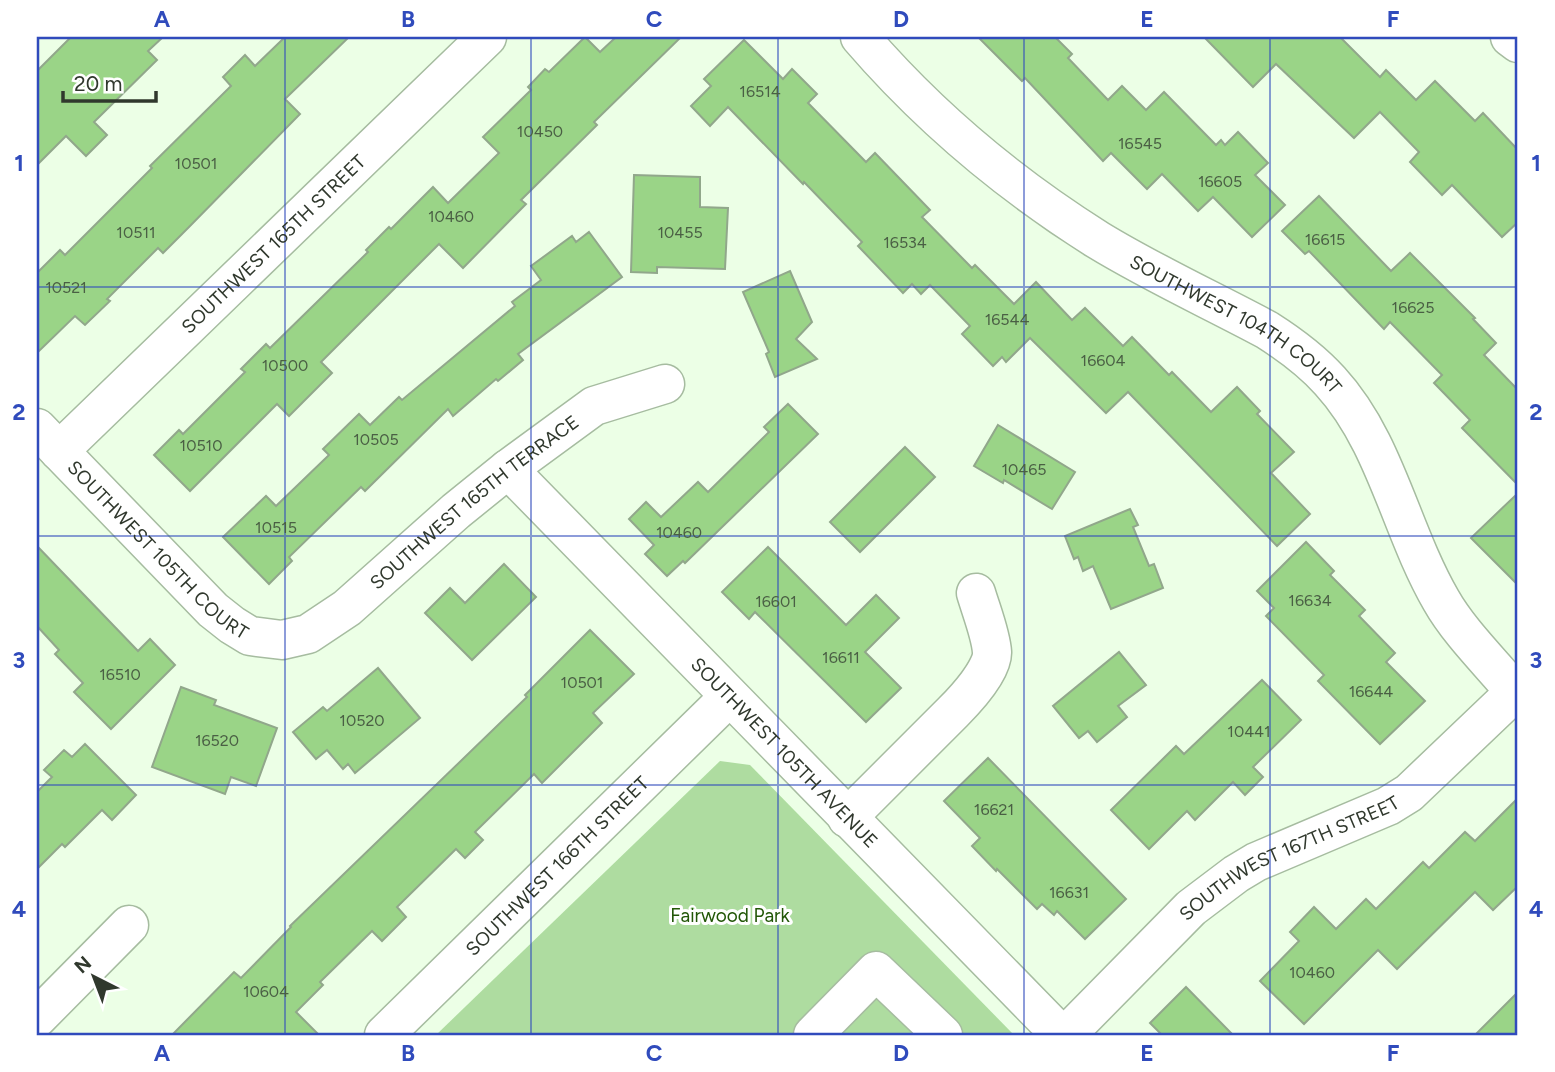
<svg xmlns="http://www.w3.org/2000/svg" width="1555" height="1072" viewBox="0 0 1555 1072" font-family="Figtree,sans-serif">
<rect width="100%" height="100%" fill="#ecffe6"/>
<!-- green -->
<polygon fill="#aedca0" points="720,761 750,765 1014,1035 436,1035"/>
<!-- building -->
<g fill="#9ad487" stroke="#91a78b" stroke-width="2">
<polygon points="71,37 163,37 148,51 157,60 94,122 107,135 86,156 66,136 37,165 37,71"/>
<polygon points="285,37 349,37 285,99 300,114 189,227 163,253 158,248 107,299 110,301 85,325 75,316 37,353 37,273 60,250 65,255 152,168 150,166 231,86 223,77 245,55 255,66"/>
<polygon points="585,37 600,52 616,37 681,37 594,122 597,125 521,200 526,204 463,268 439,244 321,362 332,373 289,416 277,404 190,491 154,455 179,430 183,434 245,372 241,369 266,344 270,348 368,252 366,250 389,227 391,229 433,187 448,203 499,153 483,137 531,90 528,87 545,69 549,72"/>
<polygon points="978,37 1055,37 1072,54 1068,58 1108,100 1122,86 1146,110 1164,92 1216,145 1221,140 1225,145 1238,132 1268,163 1255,175 1285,205 1252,237 1213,197 1198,211 1162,174 1147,189 1111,153 1103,161 1025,78 1022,81"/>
<polygon points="1204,37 1340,37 1380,77 1386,70 1416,100 1435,81 1475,121 1483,113 1518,150 1518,222 1502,237 1452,185 1442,195 1410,162 1419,152 1380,112 1354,138 1276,64 1253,87"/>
<polygon points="744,40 783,79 792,69 817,94 808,103 866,162 875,153 930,210 922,217 972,268 975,265 1014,304 1036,282 1072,320 1085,308 1123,346 1132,337 1169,375 1172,372 1211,412 1237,387 1260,411 1257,414 1294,452 1271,473 1310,514 1277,546 1128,392 1106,413 1030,338 1006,362 1002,357 993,366 962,334 970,326 930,285 921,294 912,284 903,293 858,246 862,242 804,182 803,184 728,107 710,126 691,106 711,86 704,79"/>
<polygon points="634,175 700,177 700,207 728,208 725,269 657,267 657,273 631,272"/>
<polygon points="1319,196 1391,271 1410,253 1475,318 1473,319 1496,343 1484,355 1518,390 1518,485 1462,428 1470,420 1434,383 1442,375 1390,322 1384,329 1309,251 1305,254 1282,231"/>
<polygon points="589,232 622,277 518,354 523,360 498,381 496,379 453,416 448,409 365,491 361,487 289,557 292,561 269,584 223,537 266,496 276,506 329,455 323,449 359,414 370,425 399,397 402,400 515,306 512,302 541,280 531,266 572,236 576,242"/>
<polygon points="790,271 812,322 796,339 817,359 775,377 766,354 769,352 743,292"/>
<polygon points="788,404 818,434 685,563 683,561 667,576 645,554 654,545 629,519 646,502 661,517 698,482 708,492 769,432 764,427"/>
<polygon points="998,425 1075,472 1052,509 1004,480 1003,483 974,466"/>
<polygon points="905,447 935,477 860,552 830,522"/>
<polygon points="1518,493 1518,585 1471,538"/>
<polygon points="1130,509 1138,525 1133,527 1149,566 1154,564 1163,588 1111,609 1093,566 1083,571 1078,557 1074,559 1065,536"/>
<polygon points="1306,542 1334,571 1330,575 1365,610 1359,616 1395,653 1386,662 1425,701 1380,744 1318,681 1324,675 1266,616 1274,608 1257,591"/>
<polygon points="37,546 138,651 150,639 175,665 111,729 74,692 83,683 55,654 59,650 37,626"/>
<polygon points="768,547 846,625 876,595 899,618 865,652 901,688 866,722 755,612 749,619 722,592"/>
<polygon points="504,564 536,597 472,660 425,613 450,588 465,603"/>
<polygon points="590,630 634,674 593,713 602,723 542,783 534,774 475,832 483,840 465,858 456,849 397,907 406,917 382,941 372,931 320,982 323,985 296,1012 319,1035 172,1035 234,972 241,978 291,927 290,926 527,697 525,695"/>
<polygon points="1119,652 1146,685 1118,706 1127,717 1097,742 1088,731 1079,738 1053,706"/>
<polygon points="378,668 420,718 355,773 348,764 343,769 327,750 316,759 293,732 323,707 327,711"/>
<polygon points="1262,680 1301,720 1253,767 1263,777 1245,795 1233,782 1195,820 1187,811 1149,849 1111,810 1176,746 1184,754"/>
<polygon points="181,687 216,700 214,705 277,728 256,786 231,777 225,794 152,767"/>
<polygon points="85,744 136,795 112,820 102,810 65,847 62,844 37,869 37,792 52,777 44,770 64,750 72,757"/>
<polygon points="988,758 1126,899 1085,939 1057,911 1054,915 1042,904 1037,909 997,869 996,871 972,846 980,838 944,801"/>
<polygon points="1518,798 1518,886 1493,910 1475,892 1397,969 1378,950 1304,1024 1260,981 1299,941 1290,932 1314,907 1336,929 1366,899 1376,909 1423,862 1429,868 1465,832 1475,841"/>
<polygon points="1186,987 1233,1035 1162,1035 1150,1023"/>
<polygon points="1518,992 1518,1035 1475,1035"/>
</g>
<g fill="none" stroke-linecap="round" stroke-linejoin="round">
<!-- minor casing -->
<g stroke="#a6bca0" stroke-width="41">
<g id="minor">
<path id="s1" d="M 860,37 C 928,116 1009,184 1098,240 C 1152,273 1211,300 1267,330 C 1289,344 1312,361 1330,381 C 1386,442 1400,529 1441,600 C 1459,632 1491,663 1515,692"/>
<polyline points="1510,37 1518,43"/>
<path id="s2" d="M 37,428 L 213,610 L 232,625 L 250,636 L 282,640 L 308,634 L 347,608 L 456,511 L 508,469 L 594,406 L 665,384"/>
<path id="s3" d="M 59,451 L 487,37"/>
<path id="s4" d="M 508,469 L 1061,1035"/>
<path d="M 847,818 L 953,712 C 965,700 993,670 992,652 C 991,635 981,610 976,593"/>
<polyline points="37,1018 129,925"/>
<path id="s5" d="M 384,1035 L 729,697"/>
<polyline points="813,1035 876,971 943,1035"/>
<path id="s6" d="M 1066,1035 L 1191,908 L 1236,874 L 1256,862 L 1388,806 L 1409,793 L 1518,689"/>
</g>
</g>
<!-- minor -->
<use href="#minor" stroke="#fff" stroke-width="38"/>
</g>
<!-- grid -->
<path fill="none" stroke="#304bbc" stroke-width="2" stroke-opacity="0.55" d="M 285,37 L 285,1035M 531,37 L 531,1035M 778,37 L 778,1035M 1024,37 L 1024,1035M 1270,37 L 1270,1035M 37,287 L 1518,287M 37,536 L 1518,536M 37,785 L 1518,785"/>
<g text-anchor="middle" stroke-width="6" stroke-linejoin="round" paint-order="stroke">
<!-- number labels -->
<g font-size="16" fill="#4a5f44">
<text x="760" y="97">16514</text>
<text x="540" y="137">10450</text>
<text x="1140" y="149">16545</text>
<text x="196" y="169">10501</text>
<text x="1220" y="187">16605</text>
<text x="451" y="222">10460</text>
<text x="136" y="238">10511</text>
<text x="680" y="238">10455</text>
<text x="1325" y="245">16615</text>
<text x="905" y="248">16534</text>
<text x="66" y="293">10521</text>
<text x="1413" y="313">16625</text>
<text x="1007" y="325">16544</text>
<text x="1103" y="366">16604</text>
<text x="285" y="371">10500</text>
<text x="376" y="445">10505</text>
<text x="201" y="451">10510</text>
<text x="1024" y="475">10465</text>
<text x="276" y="533">10515</text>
<text x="679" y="538">10460</text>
<text x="1310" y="606">16634</text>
<text x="776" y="607">16601</text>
<text x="841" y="663">16611</text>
<text x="120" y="680">16510</text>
<text x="582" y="688">10501</text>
<text x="1371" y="697">16644</text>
<text x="362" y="726">10520</text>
<text x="1249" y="737">10441</text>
<text x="217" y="746">16520</text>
<text x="994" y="815">16621</text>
<text x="1069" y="898">16631</text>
<text x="1312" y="978">10460</text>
<text x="266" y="997">10604</text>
</g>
<!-- street labels -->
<g font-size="19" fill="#30382d" stroke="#fff">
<text dy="7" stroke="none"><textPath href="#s3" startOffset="298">SOUTHWEST 165TH STREET</textPath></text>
<text dy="7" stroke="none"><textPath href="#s1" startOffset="476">SOUTHWEST 104TH COURT</textPath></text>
<text dy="7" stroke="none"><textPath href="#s2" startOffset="570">SOUTHWEST 165TH TERRACE</textPath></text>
<text dy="7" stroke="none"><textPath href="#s2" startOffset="172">SOUTHWEST 105TH COURT</textPath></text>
<text dy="7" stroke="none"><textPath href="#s4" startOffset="396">SOUTHWEST 105TH AVENUE</textPath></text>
<text dy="7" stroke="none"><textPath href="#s6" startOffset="289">SOUTHWEST 167TH STREET</textPath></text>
<text dy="7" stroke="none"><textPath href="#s5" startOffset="242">SOUTHWEST 166TH STREET</textPath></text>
</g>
<!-- park labels -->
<g font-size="19" fill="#225707" stroke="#fff">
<text x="730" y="922">Fairwood Park</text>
</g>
</g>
<!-- border -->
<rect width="1555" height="1072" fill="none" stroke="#ffffff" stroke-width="77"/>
<!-- north arrow -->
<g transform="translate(94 977) rotate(318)" stroke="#ffffff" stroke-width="5" paint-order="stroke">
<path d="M0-5L12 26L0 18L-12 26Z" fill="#30382d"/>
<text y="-10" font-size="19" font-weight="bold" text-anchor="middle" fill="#30382d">N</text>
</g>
<!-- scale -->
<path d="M63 91v10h93v-10" fill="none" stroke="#30382d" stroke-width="3.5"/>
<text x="74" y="91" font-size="21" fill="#30382d" stroke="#ffffff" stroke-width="5" paint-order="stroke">20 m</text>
<rect x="38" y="38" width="1478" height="996" fill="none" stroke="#304bbc" stroke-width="2.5"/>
<g font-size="23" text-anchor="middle" font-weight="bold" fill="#304bbc">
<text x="162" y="27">A</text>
<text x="408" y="27">B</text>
<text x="654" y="27">C</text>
<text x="901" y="27">D</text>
<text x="1147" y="27">E</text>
<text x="1393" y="27">F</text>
<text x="19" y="171">1</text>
<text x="1536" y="171">1</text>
<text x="19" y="420">2</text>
<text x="1536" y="420">2</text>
<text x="19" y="668">3</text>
<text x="1536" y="668">3</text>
<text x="19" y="917">4</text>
<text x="1536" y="917">4</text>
<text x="162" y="1061">A</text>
<text x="408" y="1061">B</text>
<text x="654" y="1061">C</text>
<text x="901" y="1061">D</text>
<text x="1147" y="1061">E</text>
<text x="1393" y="1061">F</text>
</g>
</svg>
